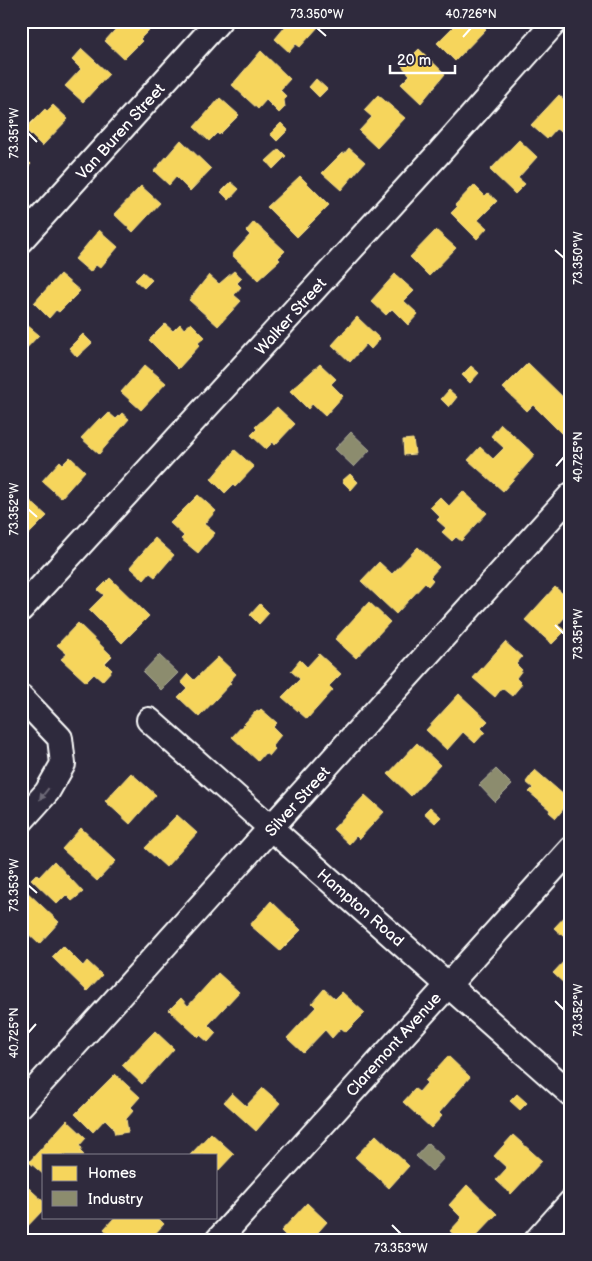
<svg xmlns="http://www.w3.org/2000/svg" width="592" height="1261" viewBox="0 0 592 1261" font-family="'Balsamiq Sans',sans-serif">
<rect width="100%" height="100%" fill="#2f2a3d"/>
<filter id="ink" filterUnits="userSpaceOnUse"><feTurbulence type="fractalNoise" baseFrequency=".02" numOctaves="2"/><feDisplacementMap in="SourceGraphic" scale="10" xChannelSelector="R" yChannelSelector="G"/><feConvolveMatrix kernelMatrix="1 2 1 2 8 2 1 2 1" color-interpolation-filters="sRGB"/></filter>
<g filter="url(#ink)">
<!-- homes -->
<g fill="#f6d55c" stroke="#f9e28d">
<polygon points="123,21 139,21 149,30 140,39 142,41 124,59 105,41"/>
<polygon points="290,21 315,21 319,26 300,47 296,44 289,52 275,39"/>
<polygon points="447,21 478,21 486,29 455,61 437,43 453,27"/>
<polygon points="82,49 109,74 83,102 65,86 81,69 72,60"/>
<polygon points="419,49 445,74 421,103 401,84 410,75 402,66"/>
<polygon points="261,51 290,79 280,90 287,97 284,100 285,107 279,113 266,100 258,109 232,85"/>
<polygon points="316,79 327,89 319,97 309,87"/>
<polygon points="571,82 571,96 564,89"/>
<polygon points="378,95 405,118 377,148 359,131 372,117 364,110"/>
<polygon points="559,95 571,106 571,137 556,129 547,139 531,125"/>
<polygon points="220,98 239,115 219,135 217,133 209,141 194,127"/>
<polygon points="53,105 68,119 42,146 25,129 45,109 47,111"/>
<polygon points="281,123 288,130 277,141 270,134"/>
<polygon points="181,140 211,169 190,191 176,177 169,185 154,171"/>
<polygon points="519,140 537,157 518,178 525,184 515,194 490,170"/>
<polygon points="349,148 365,162 341,190 322,173 342,153 344,154"/>
<polygon points="279,149 286,156 273,169 266,161"/>
<polygon points="21,155 31,164 21,174"/>
<polygon points="300,176 329,205 297,237 267,207"/>
<polygon points="231,182 239,189 229,200 221,192"/>
<polygon points="474,185 485,196 488,193 497,201 478,220 487,228 477,239 451,213 457,207 455,205"/>
<polygon points="141,186 160,203 133,232 114,214"/>
<polygon points="254,222 285,251 278,258 280,260 258,280 232,255 250,235 246,231"/>
<polygon points="99,230 118,247 100,268 96,265 90,272 75,259"/>
<polygon points="436,230 456,248 429,276 410,257"/>
<polygon points="234,271 242,278 237,283 241,287 234,295 241,301 218,326 189,300 209,275 219,284"/>
<polygon points="143,272 152,280 144,288 135,280"/>
<polygon points="60,274 80,291 59,312 56,310 49,318 34,303"/>
<polygon points="395,274 414,291 404,301 418,314 408,325 392,309 386,315 371,301"/>
<polygon points="357,317 380,339 371,349 366,344 350,362 332,345"/>
<polygon points="21,320 39,335 21,354"/>
<polygon points="191,323 205,337 198,343 200,345 178,369 149,340 165,324 173,331 180,324 184,329"/>
<polygon points="83,334 92,343 77,357 69,348"/>
<polygon points="528,363 571,405 571,425 562,434 533,405 527,411 503,388"/>
<polygon points="320,364 336,379 331,384 343,396 325,416 312,404 308,409 290,391"/>
<polygon points="145,365 166,383 141,410 121,392"/>
<polygon points="471,366 479,373 470,383 462,375"/>
<polygon points="449,390 457,397 449,407 441,399"/>
<polygon points="277,407 295,424 275,445 273,442 266,449 251,435 257,429 255,427"/>
<polygon points="109,413 116,419 122,413 129,419 99,454 81,438 100,418 102,420"/>
<polygon points="501,424 535,455 503,491 468,460 480,447 493,459 504,448 491,436"/>
<polygon points="413,439 415,454 404,455 403,440"/>
<polygon points="235,450 254,467 235,487 233,485 225,493 211,479"/>
<polygon points="70,457 85,471 61,498 42,481 60,461 63,464"/>
<polygon points="350,474 358,482 351,490 342,481"/>
<polygon points="463,491 487,513 461,541 456,537 452,541 442,532 446,528 437,520 440,517 430,507 440,497 449,506"/>
<polygon points="198,495 216,511 204,524 215,533 198,553 181,539 184,536 170,523"/>
<polygon points="28,499 47,516 21,542 21,506"/>
<polygon points="155,538 174,555 155,577 150,573 144,580 130,567"/>
<polygon points="418,547 439,567 430,577 433,580 428,586 425,583 396,614 361,581 379,562 392,574"/>
<polygon points="110,578 149,616 122,643 89,610 104,595 98,590"/>
<polygon points="555,587 571,601 571,610 558,625 565,631 552,644 525,620"/>
<polygon points="369,602 390,622 356,658 335,639"/>
<polygon points="260,604 269,613 259,624 250,615"/>
<polygon points="78,623 112,656 105,663 112,670 102,681 94,674 86,682 61,659 67,654 57,645"/>
<polygon points="505,642 522,657 516,664 522,670 516,678 522,684 512,696 502,688 495,697 473,678"/>
<polygon points="319,654 341,674 329,686 333,690 307,719 282,697 300,679 291,671 300,660 307,667"/>
<polygon points="218,657 236,674 229,682 231,683 199,717 178,697 187,688 181,682 188,674 194,680"/>
<polygon points="459,694 488,721 481,728 485,732 475,743 463,732 447,750 426,730"/>
<polygon points="261,709 277,723 273,727 281,735 272,746 275,749 269,756 265,753 258,761 232,737 257,710 259,711"/>
<polygon points="571,712 571,731 562,722"/>
<polygon points="417,743 440,765 411,796 388,774"/>
<polygon points="535,770 565,796 564,797 569,802 556,818 549,812 550,810 529,792 533,788 526,782"/>
<polygon points="131,773 156,795 130,824 105,801"/>
<polygon points="365,795 384,812 359,839 356,836 349,844 333,829"/>
<polygon points="430,807 441,817 435,823 424,813"/>
<polygon points="177,815 197,833 166,867 145,848"/>
<polygon points="81,828 116,861 97,881 62,849"/>
<polygon points="54,861 83,892 72,901 66,895 57,904 31,879 36,874 39,877"/>
<polygon points="25,890 59,922 39,944 21,927 21,894"/>
<polygon points="271,901 301,930 280,951 250,925"/>
<polygon points="571,910 571,943 554,928"/>
<polygon points="63,946 83,966 87,961 102,975 87,991 52,957"/>
<polygon points="568,957 571,960 571,986 569,988 553,973"/>
<polygon points="218,973 239,992 208,1025 216,1033 208,1042 200,1035 198,1037 169,1010 181,998 188,1006"/>
<polygon points="324,989 335,999 342,992 365,1013 346,1032 341,1028 332,1038 325,1030 303,1053 287,1038 316,1007 312,1003"/>
<polygon points="155,1031 174,1049 142,1084 122,1065"/>
<polygon points="448,1056 470,1077 439,1113 442,1116 431,1128 403,1102 415,1089 419,1092 427,1083 425,1081"/>
<polygon points="115,1074 140,1097 131,1107 134,1110 126,1119 128,1132 115,1134 113,1127 105,1119 93,1132 75,1114"/>
<polygon points="263,1088 280,1103 256,1131 224,1102 232,1093 246,1106"/>
<polygon points="517,1094 527,1103 520,1110 510,1101"/>
<polygon points="67,1120 86,1138 79,1146 82,1148 80,1151 84,1155 44,1155 44,1175 29,1162"/>
<polygon points="211,1133 234,1154 216,1173 216,1155 190,1155"/>
<polygon points="376,1135 409,1166 389,1188 355,1157"/>
<polygon points="513,1135 542,1161 511,1194 496,1180 507,1168 494,1156"/>
<polygon points="21,1181 44,1202 44,1209 21,1233"/>
<polygon points="467,1185 497,1214 472,1240 460,1240 450,1231 462,1218 449,1205"/>
<polygon points="307,1203 327,1222 311,1240 290,1240 281,1231"/>
<polygon points="115,1217 157,1217 164,1224 149,1240 114,1240 104,1229"/>
</g>
<!-- industry -->
<g fill="#8c8c6e" stroke="#aeae9a">
<polygon points="351,432 370,450 354,467 335,449"/>
<polygon points="159,655 178,673 161,690 143,672"/>
<polygon points="496,769 512,785 495,802 479,785"/>
<polygon points="428,1143 444,1158 432,1171 416,1156"/>
</g>
<g fill="none" stroke-linecap="round" stroke-linejoin="round">
<!-- minor casing -->
<g stroke="#fff" stroke-width="28">
<g id="minor">
<polyline points="21,240 219,21"/>
<polyline points="21,609 439,153 556,21"/>
<polyline points="21,697 60,738 63,764 47,792 21,821"/>
<polyline points="149,720 571,1094"/>
<polyline points="21,1105 571,495"/>
<polyline points="218,1240 571,849"/>
<polyline points="537,1240 571,1202"/>
</g>
</g>
<!-- minor -->
<use href="#minor" stroke="#2f2a3d" stroke-width="24"/>
</g>
<!-- one-way arrows -->
<defs><path id="oneway-solid" d="M-6-.8H1V-3.2L6.5 0L1 3.2V.8H-6Z" transform="scale(1.25)"/></defs>
<use fill="#6d6a77" href="#oneway-solid" transform="translate(44 794) rotate(128)"/>
</g>
<!-- ticks -->
<path fill="none" stroke="#fff" stroke-width="2" d="M 317,28 L 326,36M 463,37 L 471,28M 28,133 L 37,142M 555,250 L 564,258M 556,466 L 564,457M 28,509 L 37,517M 555,625 L 564,634M 28,885 L 37,893M 555,1001 L 564,1010M 28,1033 L 36,1024M 392,1225 L 401,1234"/>
<g text-anchor="middle" stroke-width="5" stroke-linejoin="round" paint-order="stroke">
<!-- street labels -->
<g font-size="16" fill="#fff" stroke="#2f2a3d">
<text transform="translate(120 131) rotate(-48)" y="6">Van Buren Street</text>
<text transform="translate(290 316) rotate(-48)" y="6">Walker Street</text>
<text transform="translate(297 801) rotate(-48)" y="6">Silver Street</text>
<text transform="translate(361 907) rotate(41)" y="6">Hampton Road</text>
<text transform="translate(393 1044) rotate(-48)" y="6">Claremont Avenue</text>
</g>
</g>
<!-- margin -->
<rect width="592" height="1261" fill="none" stroke="#2f2a3d" stroke-width="55"/>
<!-- legend -->
<rect x="42" y="1154" width="175" height="65" fill="#2f2a3d" stroke="#827f8b"/>
<rect x="52" y="1166" width="25" height="15" fill="#f6d55c" stroke="#827f8b"/>
<text x="88" y="1178" font-size="15" fill="#ffffff">Homes</text>
<rect x="52" y="1191" width="25" height="15" fill="#8c8c6e" stroke="#827f8b"/>
<text x="88" y="1204" font-size="15" fill="#ffffff">Industry</text>
<!-- scale -->
<path d="M390 65v8h65v-8" fill="none" stroke="#ffffff" stroke-width="2.5"/>
<text x="397" y="65" font-size="15" fill="#ffffff" stroke="#2f2a3d" stroke-width="4" paint-order="stroke">20 m</text>
<rect x="28" y="28" width="536" height="1206" fill="none" stroke="#fff" stroke-width="2"/>
<g font-size="12" text-anchor="middle" fill="#fff">
<text x="317" y="18">73.350°W</text>
<text x="471" y="18">40.726°N</text>
<text transform="translate(14 133) rotate(-90)" y="4">73.351°W</text>
<text transform="translate(578 258) rotate(-90)" y="4">73.350°W</text>
<text transform="translate(578 457) rotate(-90)" y="4">40.725°N</text>
<text transform="translate(14 509) rotate(-90)" y="4">73.352°W</text>
<text transform="translate(578 634) rotate(-90)" y="4">73.351°W</text>
<text transform="translate(14 885) rotate(-90)" y="4">73.353°W</text>
<text transform="translate(578 1010) rotate(-90)" y="4">73.352°W</text>
<text transform="translate(14 1033) rotate(-90)" y="4">40.725°N</text>
<text x="401" y="1252">73.353°W</text>
</g>
</svg>
